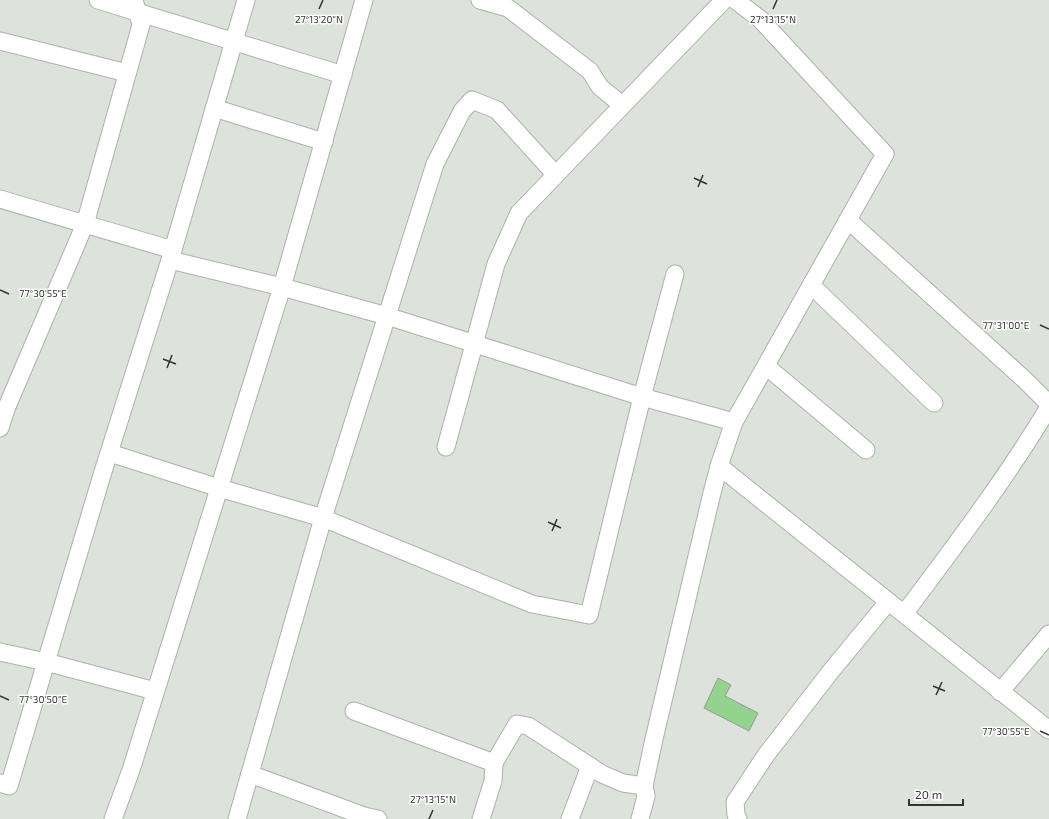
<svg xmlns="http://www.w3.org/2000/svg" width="1049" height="819" viewBox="0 0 1049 819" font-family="'Exo 2',sans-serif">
<rect width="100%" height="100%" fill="#dde2dd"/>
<!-- building -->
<polygon fill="#93d38e" stroke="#969b95" points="718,678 731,685 725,696 758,713 749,731 704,708"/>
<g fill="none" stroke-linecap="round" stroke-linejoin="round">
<!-- street casing -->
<g stroke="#acb1ab" stroke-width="19">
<g id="street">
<polyline points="98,0 343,75"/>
<polyline points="480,0 508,8 590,71 600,87 622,105"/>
<polyline points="0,41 127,73"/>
<polyline points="214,108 324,142"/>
<polyline points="0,199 173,250"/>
<polyline points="848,220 1025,380 1049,404"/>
<polyline points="170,260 282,287 387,316 642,397 734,422"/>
<polyline points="811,285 934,403"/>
<polyline points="766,366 866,450"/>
<polyline points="0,428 6,409 85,224 141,25 134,0"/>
<polyline points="446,447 496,264 519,213 724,0"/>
<polyline points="110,453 219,488 323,518 532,604 589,615 642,397 675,274"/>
<polyline points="719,466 1049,730"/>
<path d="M 904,614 C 954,547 1005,480 1049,407"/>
<polyline points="0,652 46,662 155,691"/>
<polyline points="1000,692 1049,634"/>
<polyline points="354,711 494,763"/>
<polyline points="250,774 364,816 378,819"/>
<polyline points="0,783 9,786 102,475 170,260 246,0"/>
<polyline points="113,819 131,770 282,287 364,0"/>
<polyline points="237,819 323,518 435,164 462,111 472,100 497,110 555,174"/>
<polyline points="481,819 493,781 494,763 517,724 528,726 602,774 623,783 644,786"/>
<polyline points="570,819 590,766"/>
<polyline points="640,819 646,796 644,786 654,739 711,497 719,466 734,422 885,154 760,19 735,0"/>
<polyline points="738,819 736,815 735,802 766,755 831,671 888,602"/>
</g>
</g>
<!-- street -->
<use href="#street" stroke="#fff" stroke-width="17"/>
</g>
<!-- ticks -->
<path fill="none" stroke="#333533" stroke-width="1.5" d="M 319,9 L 323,0M 773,9 L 777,0M 694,178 L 707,184M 698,187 L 703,175M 0,290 L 9,294M 1040,325 L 1049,329M 163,359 L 176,364M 167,368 L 172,355M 548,522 L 561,528M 552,531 L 557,519M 933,686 L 945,691M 936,695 L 942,682M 0,696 L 9,700M 1040,731 L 1049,735M 429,819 L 433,810"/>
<g font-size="10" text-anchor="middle" fill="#333533" stroke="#fff" stroke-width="3" stroke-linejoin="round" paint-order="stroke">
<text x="319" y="23">27°13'20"N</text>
<text x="773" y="23">27°13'15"N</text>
<text x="43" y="297">77°30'55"E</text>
<text x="1006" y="329">77°31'00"E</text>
<text x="43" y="703">77°30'50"E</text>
<text x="1006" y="735">77°30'55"E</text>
<text x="433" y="803">27°13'15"N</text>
</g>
<!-- scale -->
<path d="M909 799v6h54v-6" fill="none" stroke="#333533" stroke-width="2"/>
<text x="915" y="799" font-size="12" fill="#333533" stroke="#ffffff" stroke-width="3" paint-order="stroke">20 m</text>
</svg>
